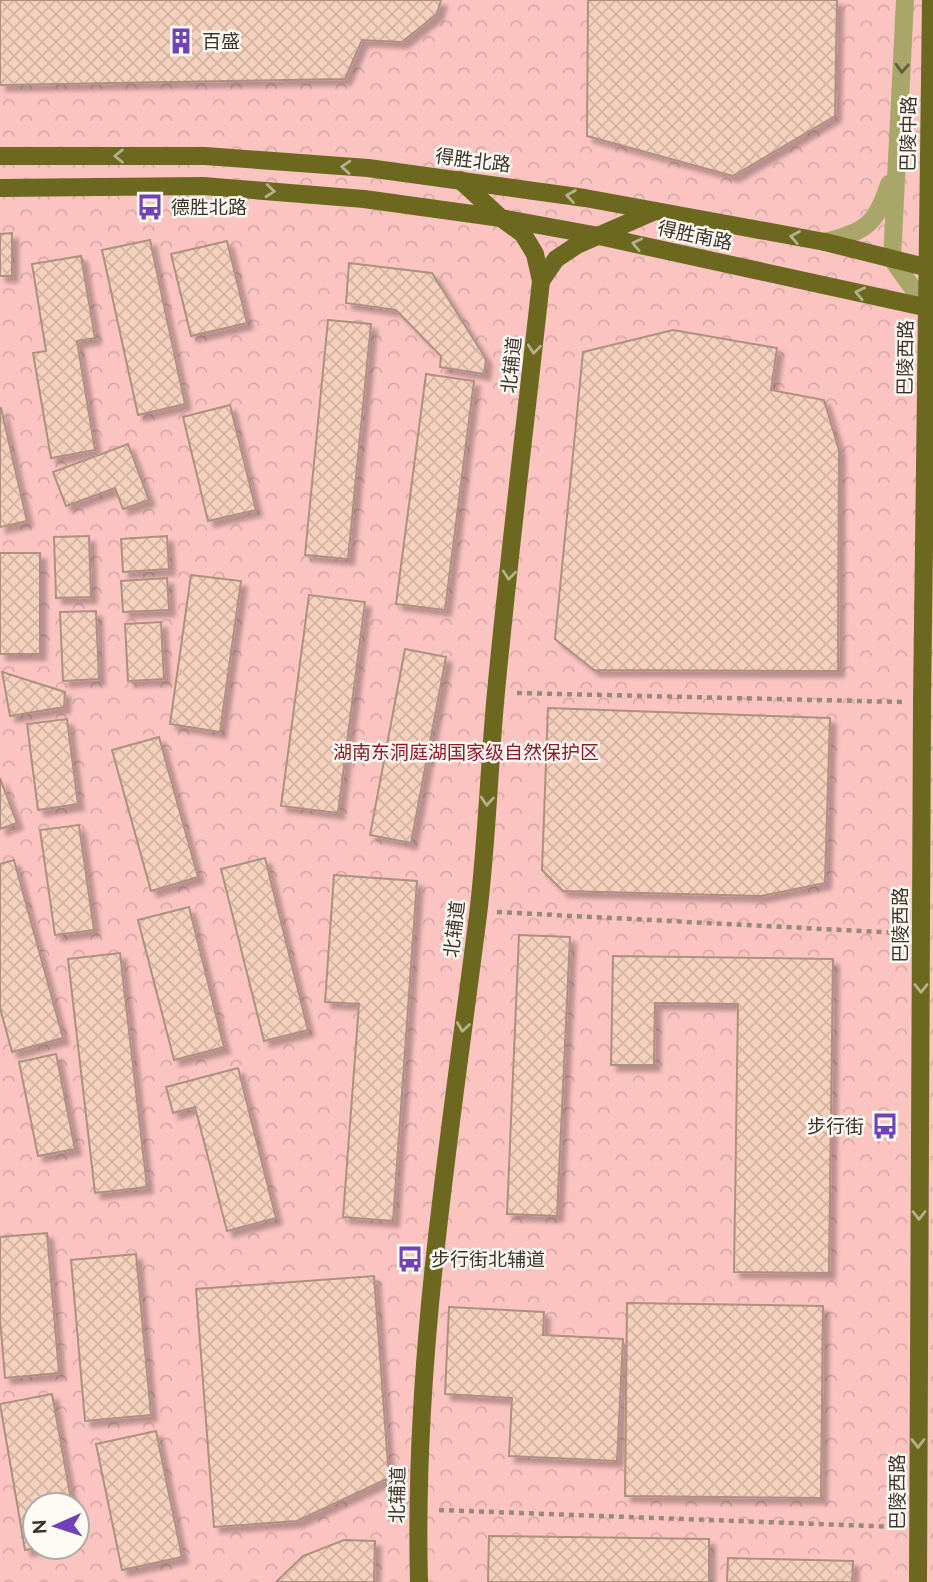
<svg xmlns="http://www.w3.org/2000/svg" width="933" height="1582" viewBox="0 0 933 1582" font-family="Raleway,'Noto Sans SC',sans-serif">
<defs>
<pattern id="park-crowns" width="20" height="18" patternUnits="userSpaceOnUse" patternTransform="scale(1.75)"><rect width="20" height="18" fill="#fcc4c1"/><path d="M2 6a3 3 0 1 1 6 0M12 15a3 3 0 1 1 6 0" fill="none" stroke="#d9a9a6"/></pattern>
<pattern id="building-cross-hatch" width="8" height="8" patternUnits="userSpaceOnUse" patternTransform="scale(1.75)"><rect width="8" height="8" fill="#f4d0bd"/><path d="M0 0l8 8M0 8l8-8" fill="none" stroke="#d2b3a2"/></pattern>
<filter id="shadow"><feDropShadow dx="6" dy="6" stdDeviation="2" flood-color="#0004"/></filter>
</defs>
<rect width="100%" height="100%" fill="#ffebce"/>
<!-- park -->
<path fill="url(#park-crowns)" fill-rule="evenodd" d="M 0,0 L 933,0 L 933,1582 L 0,1582 ZM 35,1505 L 77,1505 L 77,1547 L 35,1547 Z"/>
<!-- building -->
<g fill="url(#building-cross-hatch)" stroke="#ae9080" stroke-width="2" filter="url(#shadow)">
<polygon points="0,0 441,0 437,14 402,42 362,40 345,79 0,85"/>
<polygon points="588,0 837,0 835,116 733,176 587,136"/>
<polygon points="12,233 12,276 0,276 0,234"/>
<polygon points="150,240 185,404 138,415 102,250"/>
<polygon points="227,241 247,323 191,336 171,254"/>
<polygon points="81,256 95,338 77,341 95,450 51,458 33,353 46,351 32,264"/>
<polygon points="349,263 432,273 486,359 484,374 440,367 441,356 396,310 346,303"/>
<polygon points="328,320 371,324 348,559 305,555"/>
<polygon points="673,330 777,348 771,390 824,400 839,450 838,671 594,670 555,639 583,352"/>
<polygon points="426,374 474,381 445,610 396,604"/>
<polygon points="230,405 256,510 208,521 183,417"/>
<polygon points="1,408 27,521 0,527 0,408"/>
<polygon points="128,444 149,500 123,509 115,488 66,506 53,472"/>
<polygon points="89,536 91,597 56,598 54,537"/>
<polygon points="167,536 169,569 123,572 121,539"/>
<rect x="0" y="553" width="40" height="101"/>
<polygon points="191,575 241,581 220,732 170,724"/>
<polygon points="167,578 169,610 123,612 121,581"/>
<polygon points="309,595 365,602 338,813 281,806"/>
<polygon points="96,611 99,679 63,681 60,612"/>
<polygon points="161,622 164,679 128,681 125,624"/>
<polygon points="405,649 446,657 411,843 370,835"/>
<polygon points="2,672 65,692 64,707 10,716"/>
<polygon points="548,708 830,718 825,883 761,896 563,891 542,870"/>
<polygon points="67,719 78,804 38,810 27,724"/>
<polygon points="159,737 198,877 151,891 112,750"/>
<polygon points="0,778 17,823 0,829"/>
<polygon points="79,825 94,930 55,935 40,830"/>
<polygon points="265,858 308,1030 264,1041 221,869"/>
<polygon points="14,860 63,1038 12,1052 0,1008 0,864"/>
<polygon points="334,875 417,881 393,1221 343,1217 359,1004 325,1002"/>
<polygon points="189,907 224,1047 174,1060 138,920"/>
<polygon points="519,935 570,937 557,1216 507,1214"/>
<polygon points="120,953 147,1187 95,1193 68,959"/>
<polygon points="613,956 833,959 829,1273 734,1272 738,1004 655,1003 654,1065 611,1065"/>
<polygon points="56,1054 75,1149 38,1156 19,1062"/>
<polygon points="238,1068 276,1218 227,1231 195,1107 173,1113 166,1087"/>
<polygon points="47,1233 59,1373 5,1378 0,1319 0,1237"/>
<polygon points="136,1254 151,1415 85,1421 71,1260"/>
<polygon points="374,1276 389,1478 297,1521 214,1527 196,1289"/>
<polygon points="627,1303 823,1306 821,1498 625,1496"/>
<polygon points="449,1307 544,1312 543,1335 623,1339 617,1461 509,1456 512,1398 445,1394"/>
<polygon points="52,1394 72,1505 35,1505 35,1547 44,1547 25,1550 0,1404"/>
<polygon points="156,1431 182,1557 122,1570 96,1444"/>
<polygon points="489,1536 709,1539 709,1582 488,1582"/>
<polygon points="344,1540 375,1541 374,1582 276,1582 303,1556"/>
<polygon points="728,1558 853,1561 852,1582 727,1582"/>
</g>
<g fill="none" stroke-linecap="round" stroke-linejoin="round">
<!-- path -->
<g stroke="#988a77" stroke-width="4.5" stroke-dasharray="5 5" stroke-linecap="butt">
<polyline points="517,693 903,702"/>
<polyline points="497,912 900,933"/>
<polyline points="439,1510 899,1527"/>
</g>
<!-- minor -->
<g stroke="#a9a669" stroke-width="18">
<polyline points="905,0 892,259 926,307"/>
<path d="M 825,242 C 866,231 876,225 889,184"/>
</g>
<!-- major -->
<g stroke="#6c681f" stroke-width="18">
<polyline points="0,156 205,156 368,168 585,198 825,242 933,269"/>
<polyline points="460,180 501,218 599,236 933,309"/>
<path d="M 0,188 L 203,186 L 364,199 L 501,218 L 523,234 L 535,254 L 541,281 C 526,418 509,555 496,692 C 489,766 487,841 478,915 C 450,1137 413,1357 419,1582"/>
<polyline points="541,281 556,259 577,245 655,211"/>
<polyline points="918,1582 922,702 931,0"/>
</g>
</g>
<!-- one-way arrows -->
<defs><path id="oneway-chevron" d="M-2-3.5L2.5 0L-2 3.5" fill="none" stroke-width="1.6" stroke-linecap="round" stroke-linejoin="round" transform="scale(1.75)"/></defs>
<use stroke="#625c3f" href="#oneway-chevron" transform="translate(902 68) rotate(93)"/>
<g stroke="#b5b18a">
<use href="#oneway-chevron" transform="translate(119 156) rotate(-180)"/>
<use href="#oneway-chevron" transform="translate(346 167) rotate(-176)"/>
<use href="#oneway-chevron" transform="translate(270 191) rotate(5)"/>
<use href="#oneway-chevron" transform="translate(571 196) rotate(-171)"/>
<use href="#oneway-chevron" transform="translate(795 237) rotate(-170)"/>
<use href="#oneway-chevron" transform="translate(637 244) rotate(-168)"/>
<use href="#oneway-chevron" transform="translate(860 293) rotate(-168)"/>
<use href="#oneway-chevron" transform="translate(534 349) rotate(96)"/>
<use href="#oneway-chevron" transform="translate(509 575) rotate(96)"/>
<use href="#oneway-chevron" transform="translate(487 801) rotate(95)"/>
<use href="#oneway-chevron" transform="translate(921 988) rotate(90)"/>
<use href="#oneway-chevron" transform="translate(463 1027) rotate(98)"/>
<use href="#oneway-chevron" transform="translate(919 1215) rotate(90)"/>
<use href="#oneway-chevron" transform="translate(918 1443) rotate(90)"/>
</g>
<!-- icons -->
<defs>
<g id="building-bare" transform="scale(2.1)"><path d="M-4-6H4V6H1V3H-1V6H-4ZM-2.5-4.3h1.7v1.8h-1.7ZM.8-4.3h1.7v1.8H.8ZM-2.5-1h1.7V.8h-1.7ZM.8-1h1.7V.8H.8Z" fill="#7141b9" stroke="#fefaf5" stroke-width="2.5" paint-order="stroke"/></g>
<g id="bus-bare" transform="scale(2.1)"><path d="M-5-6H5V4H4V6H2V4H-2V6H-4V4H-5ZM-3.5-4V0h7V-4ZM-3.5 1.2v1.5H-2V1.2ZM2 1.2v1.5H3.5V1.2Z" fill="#7141b9" stroke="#fefaf5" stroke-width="2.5" paint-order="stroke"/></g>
</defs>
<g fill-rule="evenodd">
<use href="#building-bare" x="181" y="41"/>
<use href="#bus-bare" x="150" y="207"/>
<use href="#bus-bare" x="885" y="1126"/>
<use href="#bus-bare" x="410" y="1259"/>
</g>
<g text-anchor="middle" stroke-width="5" stroke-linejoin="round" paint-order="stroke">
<!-- poi labels -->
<g font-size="19" fill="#3c3429" stroke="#fefaf5" text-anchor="start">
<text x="202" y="48">百盛</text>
<text x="171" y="214">德胜北路</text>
<text x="864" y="1133" text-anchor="end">步行街</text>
<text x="431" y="1266">步行街北辅道</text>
</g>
<!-- street labels -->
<g font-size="19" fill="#3c3429" stroke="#fefaf5">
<text transform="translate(908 134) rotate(-89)" y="7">巴陵中路</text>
<text transform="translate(473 160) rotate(7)" y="7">得胜北路</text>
<text transform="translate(695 235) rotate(12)" y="7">得胜南路</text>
<text transform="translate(905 358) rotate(-89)" y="7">巴陵西路</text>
<text transform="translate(511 365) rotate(-84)" y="7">北辅道</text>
<text transform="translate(900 925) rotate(-90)" y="7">巴陵西路</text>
<text transform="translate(454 929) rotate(-83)" y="7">北辅道</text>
<text transform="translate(897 1492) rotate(-90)" y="7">巴陵西路</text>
<text transform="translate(397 1495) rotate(-89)" y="7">北辅道</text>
</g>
<!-- park labels -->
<g font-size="19" fill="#901a26" stroke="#fefaf5">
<text x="466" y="759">湖南东洞庭湖国家级自然保护区</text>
</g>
</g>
<!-- north arrow -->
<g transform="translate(56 1526) rotate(267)"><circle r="33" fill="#fefaf5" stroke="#b0aba3" stroke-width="2"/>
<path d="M0-5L12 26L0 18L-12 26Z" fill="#7141b9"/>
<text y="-10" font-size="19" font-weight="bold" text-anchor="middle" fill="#3c3429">N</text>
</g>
</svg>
